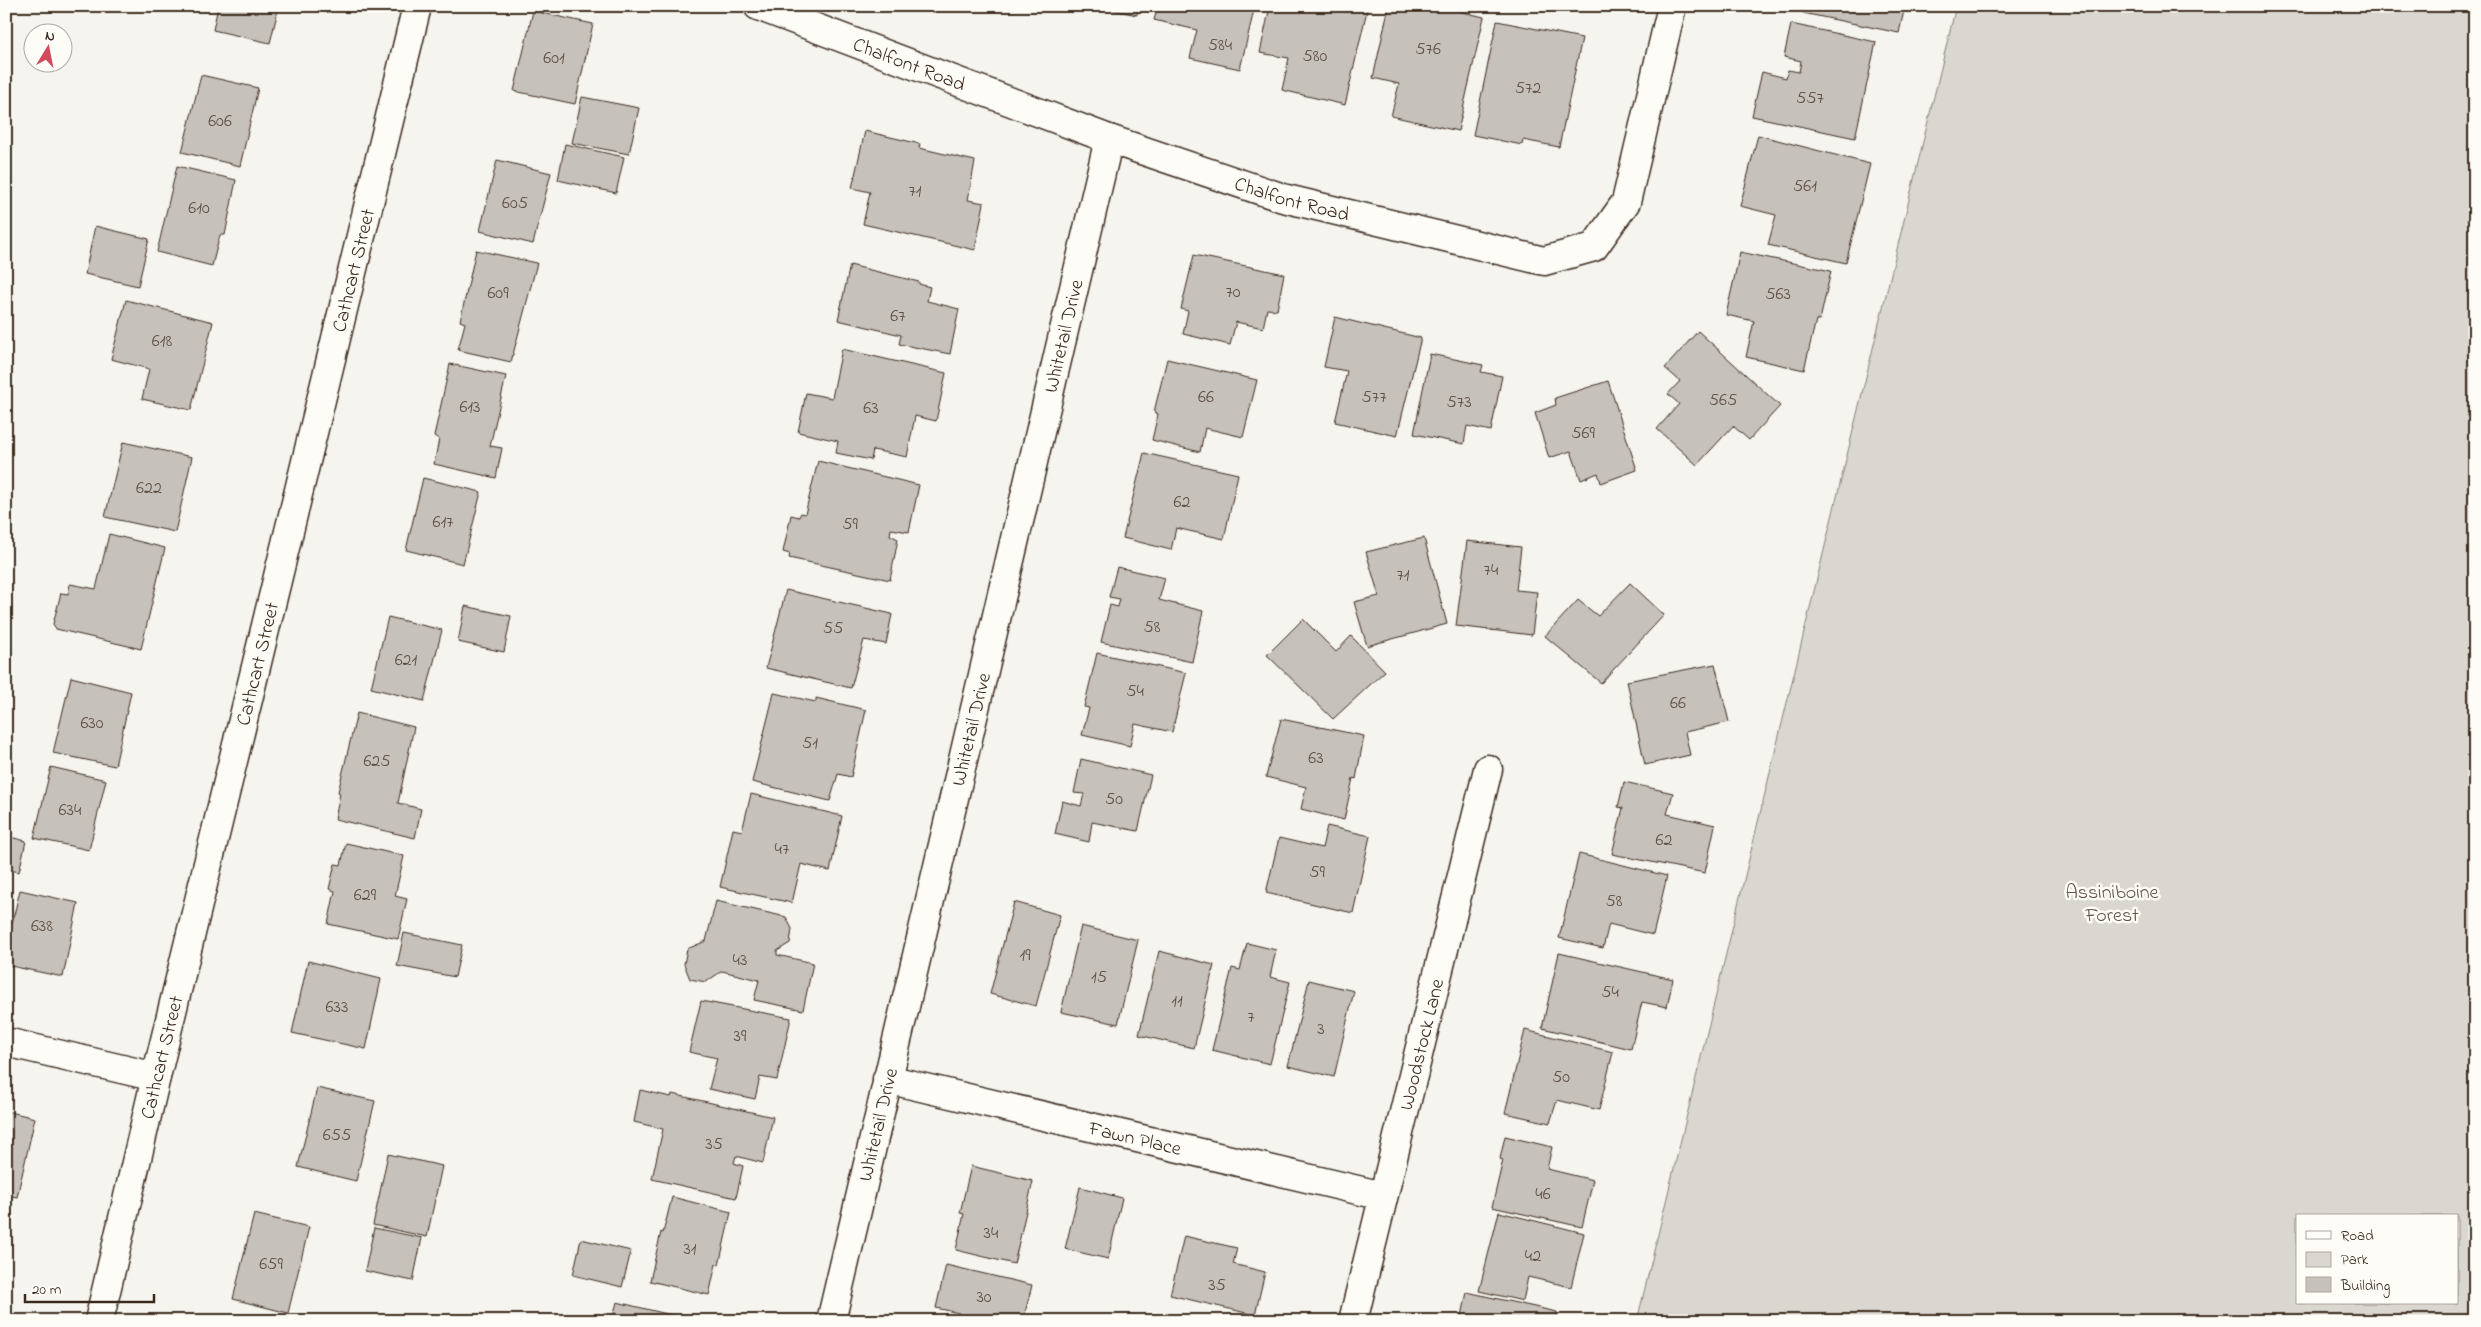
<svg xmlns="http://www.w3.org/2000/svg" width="2481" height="1327" viewBox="0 0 2481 1327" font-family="'Indie Flower',sans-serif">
<rect width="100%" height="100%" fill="#f5f4ee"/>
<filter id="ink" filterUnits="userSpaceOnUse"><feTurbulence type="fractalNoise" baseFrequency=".02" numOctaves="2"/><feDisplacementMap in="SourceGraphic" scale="10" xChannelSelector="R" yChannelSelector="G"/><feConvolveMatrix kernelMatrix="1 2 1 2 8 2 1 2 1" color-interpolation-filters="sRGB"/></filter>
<g filter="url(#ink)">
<!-- green -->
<path fill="#dad6d0" stroke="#8a8077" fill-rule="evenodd" d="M 1956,6 L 2475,6 L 2475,1321 L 1637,1321 ZM 2297,1216 L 2457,1216 L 2457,1303 L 2297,1303 Z"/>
<!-- building -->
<g fill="#c7c1bb" stroke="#3b2a1e">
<polygon points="6,6 12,6 6,30"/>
<polygon points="218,6 279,6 270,43 213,30"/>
<polygon points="1095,6 1138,6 1137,15"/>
<polygon points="1158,6 1255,6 1240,69 1190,58 1197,30 1154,20"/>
<polygon points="1270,6 1368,6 1345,105 1282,90 1289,58 1260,53"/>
<polygon points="1389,6 1437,6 1484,17 1458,131 1391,116 1399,84 1373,78"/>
<polygon points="1804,6 1905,6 1899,33 1803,13"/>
<polygon points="533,11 593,24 575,104 514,91"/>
<polygon points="1497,21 1582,38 1559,147 1523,140 1522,145 1473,135"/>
<polygon points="1791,24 1876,42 1855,138 1752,116 1762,72 1786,78 1788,70 1799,72 1801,61 1784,57"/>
<polygon points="201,75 258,88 240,166 182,152"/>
<polygon points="582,97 639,108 629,154 572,143"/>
<polygon points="865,131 920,144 919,148 975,161 968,200 984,203 975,250 863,224 870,192 852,188"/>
<polygon points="1758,135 1870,164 1846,263 1768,245 1776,215 1740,206"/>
<polygon points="565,144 624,157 616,193 558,180"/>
<polygon points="497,160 551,173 533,244 480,231"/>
<polygon points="177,166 236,180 225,235 220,235 212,266 157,252"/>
<polygon points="95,226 149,239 138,286 85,274"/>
<polygon points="476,250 537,263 511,362 458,350 465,323 460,321"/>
<polygon points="1740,252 1831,271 1820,320 1816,320 1804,370 1746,357 1754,321 1726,315"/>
<polygon points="1194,255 1284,274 1277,310 1267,309 1263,328 1236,322 1230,345 1183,334 1188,311 1181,309"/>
<polygon points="850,265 919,282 919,284 930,287 927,301 959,309 950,354 899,344 901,335 838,320"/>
<polygon points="126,300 213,322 191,410 142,399 149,369 111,359"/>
<polygon points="1335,317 1421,338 1397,436 1335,422 1347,371 1324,367"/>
<polygon points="1698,331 1780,406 1749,440 1733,426 1697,465 1657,429 1679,404 1668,394 1680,381 1665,368"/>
<polygon points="842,349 946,373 936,421 915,416 907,457 873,450 871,460 836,453 838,441 798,432 806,393 832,398"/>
<polygon points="1430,354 1483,365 1481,372 1502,376 1491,431 1467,426 1464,444 1414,434"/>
<polygon points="1167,359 1257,380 1243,437 1205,428 1200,452 1152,440 1158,414 1154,412"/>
<polygon points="450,364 506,376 490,446 502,448 496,478 434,464 439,439 434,436"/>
<polygon points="1608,381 1637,470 1601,483 1598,473 1581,480 1571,451 1549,458 1535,413 1556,405 1555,398"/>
<polygon points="123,442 192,457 175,532 105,517"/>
<polygon points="1144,453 1238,474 1224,539 1176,528 1171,550 1123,538"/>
<polygon points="818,461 919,485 909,532 891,529 890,535 898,539 890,580 789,558 790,554 783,552 791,515 799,517 801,513 805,514"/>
<polygon points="423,478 481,492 463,564 406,550"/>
<polygon points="109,534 165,548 141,649 56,629 53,624 61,593 68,594 70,584 96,589"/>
<polygon points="1424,538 1447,624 1367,646 1354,602 1379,596 1366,552"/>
<polygon points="1467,541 1521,547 1516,590 1537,592 1532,635 1456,626"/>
<polygon points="1117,567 1165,578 1159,600 1203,611 1192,662 1101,642 1110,605 1118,607 1120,599 1109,597"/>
<polygon points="1630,583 1664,615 1601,683 1545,636 1578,600 1598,616"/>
<polygon points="786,590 892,614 886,644 864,640 851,688 766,668"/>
<polygon points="465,606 511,616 504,652 458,642"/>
<polygon points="388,617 442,630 424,701 371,688"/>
<polygon points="1303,619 1336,652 1351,636 1385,671 1333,719 1267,655"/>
<polygon points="1097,653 1186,673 1172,732 1135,724 1130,746 1082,735 1089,708 1084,707"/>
<polygon points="1715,664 1729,722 1685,732 1690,755 1645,765 1627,681"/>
<polygon points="71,677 131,692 115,766 53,753"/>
<polygon points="774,693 816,702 816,698 866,710 851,777 838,774 830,801 752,782"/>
<polygon points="357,713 414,727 398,803 421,809 415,838 335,819 340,793 338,792"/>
<polygon points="1281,719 1364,736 1356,779 1353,778 1344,820 1301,809 1306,787 1266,777"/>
<polygon points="1081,759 1151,775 1138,831 1092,822 1089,842 1055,834 1062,801 1081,806 1084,794 1074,793"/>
<polygon points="51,767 106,780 89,850 34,838"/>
<polygon points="1624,782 1673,793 1667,814 1715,825 1705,873 1612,854 1623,808 1618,807"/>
<polygon points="751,794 842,816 830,871 801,864 792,903 720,887 733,829 742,831"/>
<polygon points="1327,826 1370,836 1353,913 1266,893 1279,838 1322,848"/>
<polygon points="6,836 26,841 19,872 6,869"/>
<polygon points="346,843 404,856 395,896 407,899 398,939 328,924 335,891 329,889 335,864 341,865"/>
<polygon points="1579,854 1667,876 1653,935 1609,924 1603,948 1559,938"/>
<polygon points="20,890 78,903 63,977 6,965 6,948"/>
<polygon points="716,901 786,917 792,929 790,943 777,951 777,955 813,963 803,1010 754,1000 759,980 722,971 706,982 690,979 684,964 687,949 706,941"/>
<polygon points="1014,902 1060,915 1036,1006 990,994"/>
<polygon points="1081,926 1138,940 1118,1024 1061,1012"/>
<polygon points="404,933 462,945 455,977 397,966"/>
<polygon points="1247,943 1276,950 1270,977 1290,982 1270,1064 1212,1050 1232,968 1240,970"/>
<polygon points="1159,951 1214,965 1194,1048 1139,1035"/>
<polygon points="1559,953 1673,979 1667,1007 1642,1002 1631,1049 1542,1028"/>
<polygon points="308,961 381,979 366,1049 292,1033"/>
<polygon points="1309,980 1354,991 1334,1077 1288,1066"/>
<polygon points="701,1001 791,1018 777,1080 760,1077 755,1099 709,1089 717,1058 689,1052"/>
<polygon points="1525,1030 1613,1052 1599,1110 1557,1100 1550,1123 1505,1113"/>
<polygon points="317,1088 375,1101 356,1181 298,1167"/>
<polygon points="640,1090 671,1097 672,1094 773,1117 763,1163 736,1156 734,1163 743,1166 736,1198 652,1179 663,1129 634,1122"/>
<polygon points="6,1111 35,1118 17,1197 6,1195"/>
<polygon points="1505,1136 1552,1147 1547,1169 1593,1180 1582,1227 1492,1207 1503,1160 1500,1159"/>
<polygon points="388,1154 442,1166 427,1237 373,1225"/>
<polygon points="971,1166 1033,1181 1014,1264 956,1250 964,1214 960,1213"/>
<polygon points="1080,1187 1122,1198 1108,1259 1065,1249"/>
<polygon points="672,1197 731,1212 719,1265 716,1264 709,1295 650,1281 661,1232 663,1233"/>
<polygon points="1499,1212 1584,1233 1571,1287 1528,1277 1523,1301 1479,1291"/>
<polygon points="254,1214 309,1227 288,1313 233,1299"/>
<polygon points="374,1228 422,1238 413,1281 365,1271"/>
<polygon points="1184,1236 1237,1248 1233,1264 1265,1272 1255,1315 1170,1295"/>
<polygon points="581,1239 631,1251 622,1287 573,1275"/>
<polygon points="946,1265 1032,1285 1023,1321 958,1321 959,1313 936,1308"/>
<polygon points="1467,1292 1557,1312 1556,1321 1461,1321"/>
<polygon points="617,1302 696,1321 612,1321"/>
</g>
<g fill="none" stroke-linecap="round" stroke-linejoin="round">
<!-- minor casing -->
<g stroke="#3b2a1e" stroke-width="31">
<g id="minor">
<path id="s1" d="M 758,6 L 1109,139 L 1283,198 L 1544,261 L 1594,247 L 1626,202 L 1672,6"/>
<polyline points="6,1042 156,1077"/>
<path id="s2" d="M 887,1079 L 1383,1196"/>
<path id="s3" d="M 99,1321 L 156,1077 L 417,6"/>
<path id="s4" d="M 831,1321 L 1109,139"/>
<path id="s5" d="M 1353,1321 L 1488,769"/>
</g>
</g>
<!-- minor -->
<use href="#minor" stroke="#fdfcf7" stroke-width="28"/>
</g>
</g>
<g text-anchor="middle" stroke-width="5" stroke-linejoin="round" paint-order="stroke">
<!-- number labels -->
<g font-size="18" fill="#5e5045">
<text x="1220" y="50">584</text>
<text x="1428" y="54">576</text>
<text x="1315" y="61">580</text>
<text x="554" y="63">601</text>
<text x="1528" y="93">572</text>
<text x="1810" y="103">557</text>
<text x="220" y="126">606</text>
<text x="1805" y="191">561</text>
<text x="915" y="196">71</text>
<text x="515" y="208">605</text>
<text x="199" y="213">610</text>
<text x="1233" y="297">70</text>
<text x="498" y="298">609</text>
<text x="1778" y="299">563</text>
<text x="898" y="321">67</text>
<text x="162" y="346">618</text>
<text x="1206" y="402">66</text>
<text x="1374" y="402">577</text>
<text x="1723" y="405">565</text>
<text x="1459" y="407">573</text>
<text x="470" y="412">613</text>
<text x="871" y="413">63</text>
<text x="1583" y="438">569</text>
<text x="149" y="493">622</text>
<text x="1182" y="507">62</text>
<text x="443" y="527">617</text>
<text x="850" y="529">59</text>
<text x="1491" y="575">74</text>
<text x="1403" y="580">71</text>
<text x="1152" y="632">58</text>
<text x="833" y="633">55</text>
<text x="406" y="665">621</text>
<text x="1135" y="696">54</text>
<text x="1678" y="708">66</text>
<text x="92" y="728">630</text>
<text x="810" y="748">51</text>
<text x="1316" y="763">63</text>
<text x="377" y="766">625</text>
<text x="1114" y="804">50</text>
<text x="70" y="815">634</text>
<text x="1664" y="845">62</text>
<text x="782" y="854">47</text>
<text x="1317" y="877">59</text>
<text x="365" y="900">629</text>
<text x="1614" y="906">58</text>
<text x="42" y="931">638</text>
<text x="1025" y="960">19</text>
<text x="740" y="965">43</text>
<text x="1099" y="982">15</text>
<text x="1610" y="997">54</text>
<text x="1177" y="1006">11</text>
<text x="337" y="1012">633</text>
<text x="1251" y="1022">7</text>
<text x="1321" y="1034">3</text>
<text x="740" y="1041">39</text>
<text x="1561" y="1082">50</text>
<text x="337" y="1140">655</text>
<text x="714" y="1149">35</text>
<text x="1543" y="1199">46</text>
<text x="991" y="1238">34</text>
<text x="690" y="1254">31</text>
<text x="1533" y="1261">42</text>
<text x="271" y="1269">659</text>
<text x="1217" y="1290">35</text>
<text x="984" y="1302">30</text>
</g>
<!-- street labels -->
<g font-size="20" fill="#3b2a1e" stroke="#fdfcf7">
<text dy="7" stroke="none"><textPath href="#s1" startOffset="162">Chalfont Road</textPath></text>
<text dy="7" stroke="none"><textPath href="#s1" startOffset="568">Chalfont Road</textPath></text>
<text dy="7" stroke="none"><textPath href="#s3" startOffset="1081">Cathcart Street</textPath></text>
<text dy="7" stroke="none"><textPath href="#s4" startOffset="1012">Whitetail Drive</textPath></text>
<text dy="7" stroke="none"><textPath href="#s3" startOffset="676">Cathcart Street</textPath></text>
<text dy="7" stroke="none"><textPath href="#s4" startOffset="608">Whitetail Drive</textPath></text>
<text dy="7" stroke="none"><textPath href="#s5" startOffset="285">Woodstock Lane</textPath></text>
<text dy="7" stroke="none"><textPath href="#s3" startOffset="271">Cathcart Street</textPath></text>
<text dy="7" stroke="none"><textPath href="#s4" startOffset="202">Whitetail Drive</textPath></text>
<text dy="7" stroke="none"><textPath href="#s2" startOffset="255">Fawn Place</textPath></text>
</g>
<!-- park labels -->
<g font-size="20" fill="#63554a" stroke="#fdfcf7">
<text x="2112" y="898">Assiniboine<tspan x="2112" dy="23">Forest</tspan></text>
</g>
</g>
<!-- margin -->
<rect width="2481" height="1327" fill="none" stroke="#fdfcf7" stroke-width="25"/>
<rect x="12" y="12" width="2456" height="1302" fill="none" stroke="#3b2a1e" stroke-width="2" filter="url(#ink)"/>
<!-- legend -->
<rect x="2296" y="1214" width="162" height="90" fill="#fdfcf7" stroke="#afa8a0"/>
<rect x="2306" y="1231" width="25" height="8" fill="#fdfcf7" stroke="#afa8a0"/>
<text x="2341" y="1240" font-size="15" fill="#3b2a1e">Road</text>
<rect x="2306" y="1252" width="25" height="15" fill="#dad6d0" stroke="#afa8a0"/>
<text x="2341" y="1264" font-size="15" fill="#3b2a1e">Park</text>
<rect x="2306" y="1277" width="25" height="15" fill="#c7c1bb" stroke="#afa8a0"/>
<text x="2341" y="1290" font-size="15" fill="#3b2a1e">Building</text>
<!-- north arrow -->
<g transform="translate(48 48) rotate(10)"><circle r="24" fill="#fdfcf7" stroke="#afa8a0"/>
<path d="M0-4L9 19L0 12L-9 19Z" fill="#d1495b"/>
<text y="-8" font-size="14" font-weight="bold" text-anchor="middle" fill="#3b2a1e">N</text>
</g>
<!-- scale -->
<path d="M25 1294v8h129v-8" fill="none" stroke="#3b2a1e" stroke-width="2.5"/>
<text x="32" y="1294" font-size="15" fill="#3b2a1e" stroke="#fdfcf7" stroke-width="4" paint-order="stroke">20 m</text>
</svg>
